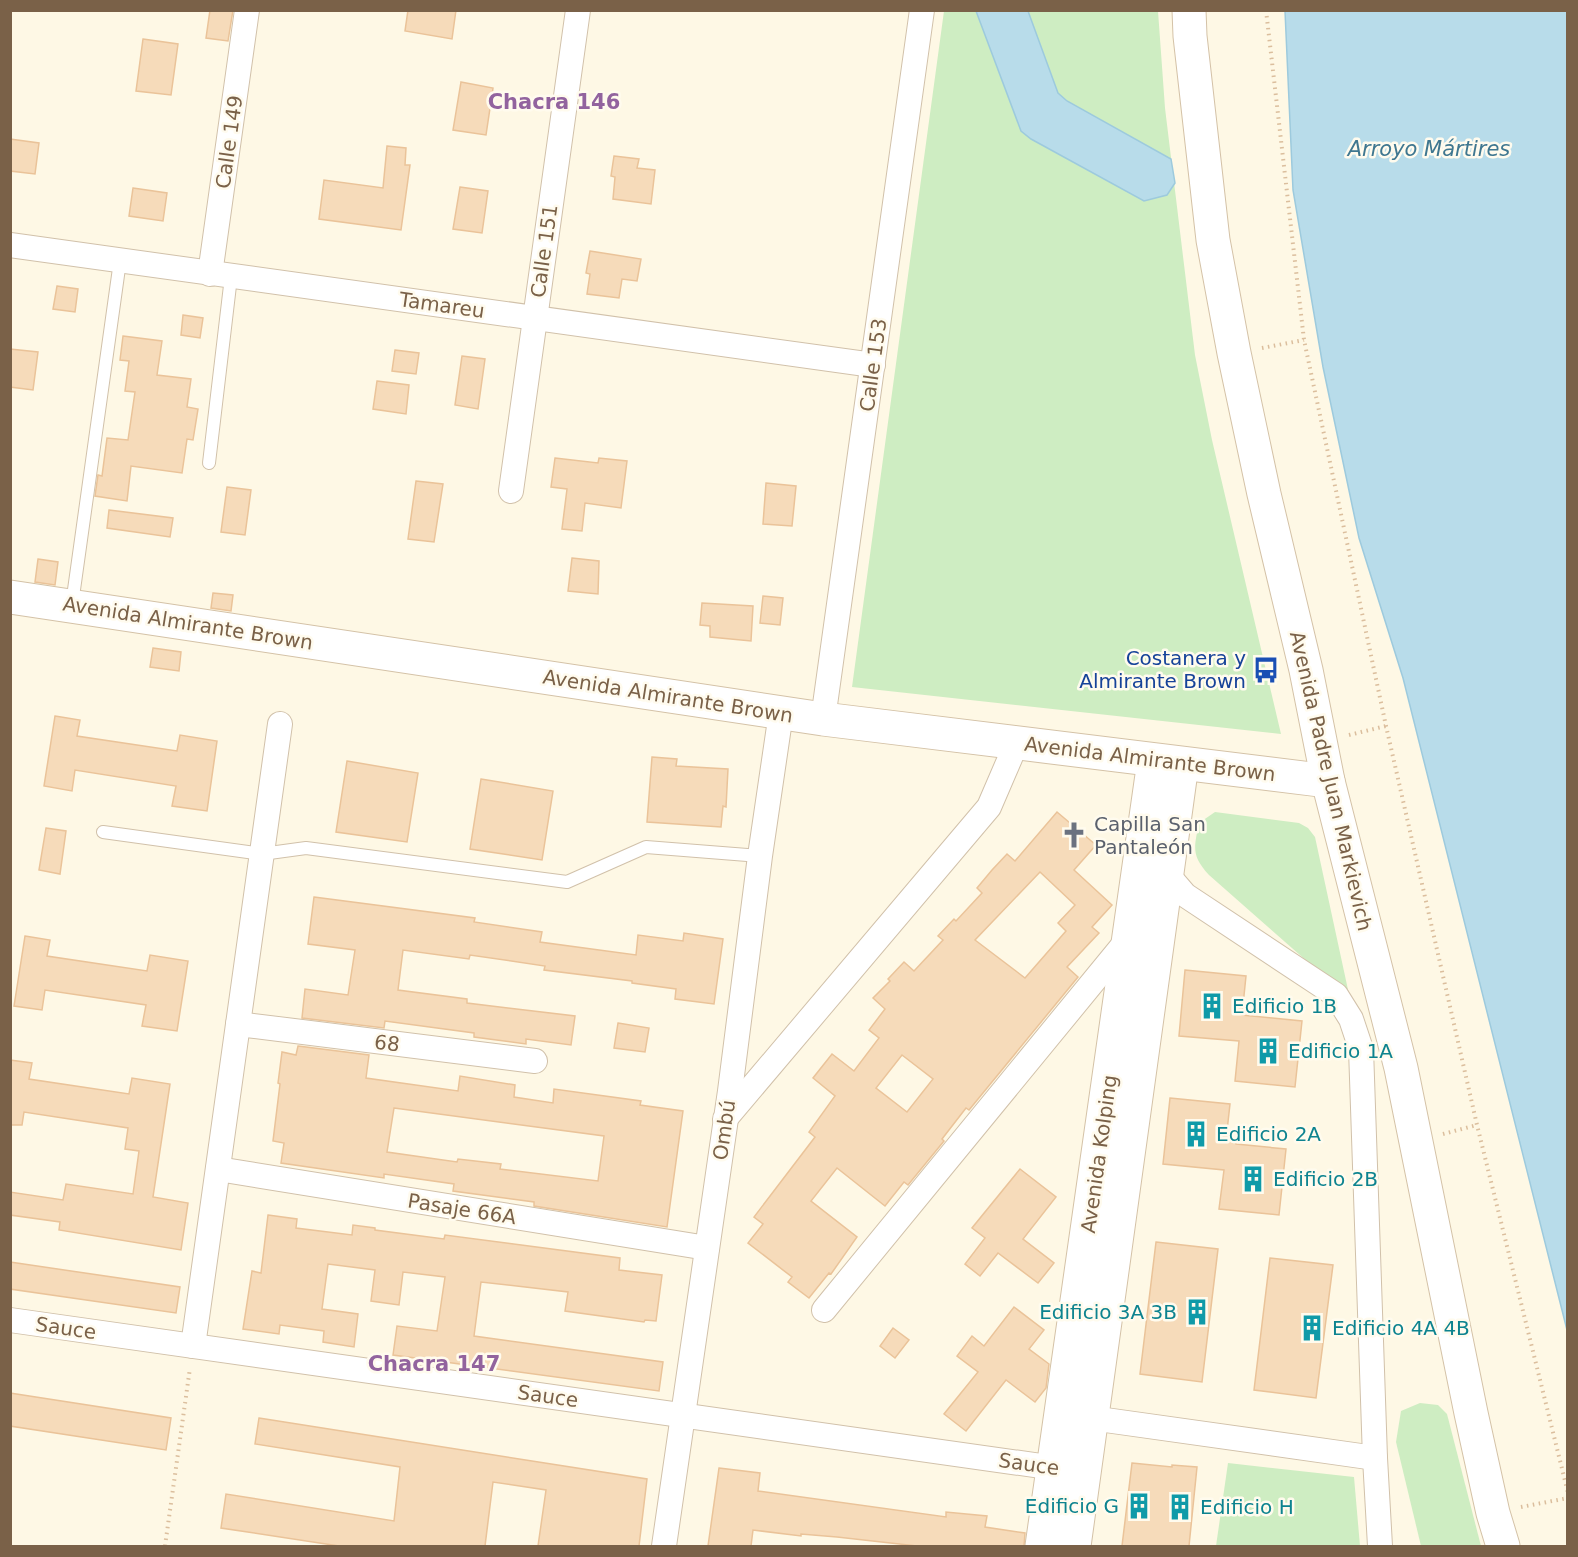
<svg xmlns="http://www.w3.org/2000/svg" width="1578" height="1557" viewBox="0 0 1578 1557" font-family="'DejaVu Sans',sans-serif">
<rect width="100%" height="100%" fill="#fef8e5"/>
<!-- green -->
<g fill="#ceedc2">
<polygon points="944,11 1158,11 1165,108 1195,355 1212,440 1281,734 852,687"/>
<path d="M 1215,812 L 1299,823 L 1308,828 L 1315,837 L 1350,999 L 1209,875 C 1191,855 1194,848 1199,823 Z"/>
<polygon points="1420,1403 1438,1405 1447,1414 1481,1546 1421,1546 1396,1442 1401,1411"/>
<polygon points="1228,1463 1354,1477 1360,1546 1216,1546"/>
</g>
<!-- water -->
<g fill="#b8dcea" stroke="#9dcadd" stroke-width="1.5">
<polygon points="976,11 1028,11 1058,93 1067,101 1171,159 1175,183 1167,195 1144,201 1031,139 1021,131"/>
<polygon points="1285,11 1567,11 1567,1330 1403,678 1359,538 1323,367 1293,190"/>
</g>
<!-- building -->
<g fill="#f6dbba" stroke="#eac399" stroke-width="1.5" fill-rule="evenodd">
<polygon points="210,10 233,10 228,41 206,38"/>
<polygon points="408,10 456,10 452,39 405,31"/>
<polygon points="143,39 178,44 171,95 136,91"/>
<polygon points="461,82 493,88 486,135 453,130"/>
<polygon points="10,139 39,143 35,174 10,171"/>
<polygon points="387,146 406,148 405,165 410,165 401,230 319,219 324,180 383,188"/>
<polygon points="614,156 639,159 637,168 655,170 651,204 613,199 615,177 611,176"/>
<polygon points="460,187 488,191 482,233 453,229"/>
<polygon points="133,188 167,193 163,221 129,216"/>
<polygon points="590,251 641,259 637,281 622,279 619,298 587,294 590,274 586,273"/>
<polygon points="57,286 78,289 75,312 53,309"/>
<polygon points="183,315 203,318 200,338 181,335"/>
<polygon points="123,336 162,341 157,375 191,379 187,407 198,409 193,440 187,439 182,473 131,466 127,501 95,496 98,475 102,476 107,438 128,440 135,392 125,391 129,361 120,360"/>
<polygon points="10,349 38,352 33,390 10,387"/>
<polygon points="395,350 419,353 416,374 392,371"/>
<polygon points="462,356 485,359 478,409 455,405"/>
<polygon points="377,381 409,385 406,414 373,409"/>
<polygon points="555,458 598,463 599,458 627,461 621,508 585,503 582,531 562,529 567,489 551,487"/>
<polygon points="416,481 443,484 434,542 408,539"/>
<polygon points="766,483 796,486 792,526 763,524"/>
<polygon points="227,487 251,490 245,535 221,532"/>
<polygon points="109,510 173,518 170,537 107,528"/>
<polygon points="572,558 599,561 598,594 568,591"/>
<polygon points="38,559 58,562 55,585 35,582"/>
<polygon points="213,593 233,595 231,611 211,608"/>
<polygon points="763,596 783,598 780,625 760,623"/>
<polygon points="702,603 753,606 751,641 710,637 710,626 700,625"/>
<polygon points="153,648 181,652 179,671 150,667"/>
<polygon points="55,716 80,720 77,736 177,751 180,735 217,741 207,811 172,806 176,786 75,770 72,791 44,786"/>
<polygon points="652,757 677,759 676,766 728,769 726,807 723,806 721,827 647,822"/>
<polygon points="347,761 418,773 407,842 336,832"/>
<polygon points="481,779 553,791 542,860 470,849"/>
<path d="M 1057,812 L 1096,845 L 1074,870 L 1112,905 L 1092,927 L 1099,933 L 1067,967 L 1078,977 L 969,1110 L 966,1108 L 942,1139 L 944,1141 L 908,1185 L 904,1182 L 885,1206 L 837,1168 L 811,1201 L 857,1237 L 831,1274 L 829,1273 L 809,1298 L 788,1282 L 792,1277 L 748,1243 L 763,1224 L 754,1217 L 815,1137 L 809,1132 L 835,1096 L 813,1078 L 832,1054 L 854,1071 L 879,1038 L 869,1030 L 885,1009 L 873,998 L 890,981 L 888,979 L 904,962 L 914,971 L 943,940 L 938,936 L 954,919 L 956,921 L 982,893 L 977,888 L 992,870 L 1007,854 L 1015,861 ZM 1040,872 L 1075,905 L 1058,923 L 1066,931 L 1025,978 L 975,940 ZM 902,1055 L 933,1079 L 907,1112 L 876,1088 Z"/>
<polygon points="46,828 66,831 60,874 39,870"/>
<polygon points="314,897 475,918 474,922 542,932 540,942 636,955 638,935 683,941 684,933 723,939 714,1004 675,999 676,989 632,983 632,981 544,970 545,966 470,955 469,959 403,950 398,990 467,999 467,1003 575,1016 571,1045 526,1039 526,1044 474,1037 474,1033 385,1021 384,1028 302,1018 305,989 348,995 355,950 308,944"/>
<polygon points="25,936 50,940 47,956 147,971 150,955 188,961 177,1031 142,1026 146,1005 45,990 42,1010 14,1006"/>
<polygon points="1185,970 1246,976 1242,1015 1302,1021 1295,1087 1235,1081 1239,1041 1179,1036"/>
<polygon points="618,1023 649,1028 645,1052 614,1048"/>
<path d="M 298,1046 L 369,1055 L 366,1078 L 458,1091 L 460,1076 L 515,1085 L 514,1097 L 553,1103 L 554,1089 L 641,1101 L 640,1105 L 683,1111 L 667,1227 L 534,1206 L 534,1202 L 453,1191 L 454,1184 L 384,1174 L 384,1178 L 281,1163 L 284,1143 L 273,1141 L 280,1084 L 278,1083 L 282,1052 L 296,1055 ZM 394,1108 L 604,1136 L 598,1181 L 500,1169 L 501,1164 L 458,1159 L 457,1162 L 387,1152 Z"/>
<polygon points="10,1060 32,1063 29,1079 129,1094 132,1078 170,1084 153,1197 188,1203 181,1250 59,1230 60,1222 10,1215 10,1192 63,1200 66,1184 133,1194 139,1151 125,1149 128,1128 24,1112 22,1125 10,1125"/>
<polygon points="1170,1098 1230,1104 1227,1131 1236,1144 1286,1149 1279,1215 1219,1209 1224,1170 1163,1164"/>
<polygon points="1020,1169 1056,1197 1023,1239 1054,1263 1038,1283 998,1253 980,1276 965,1264 985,1238 972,1228"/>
<polygon points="268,1215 297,1219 296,1228 352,1235 353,1225 375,1228 375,1230 444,1239 445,1235 620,1258 619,1270 662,1275 656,1321 645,1320 644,1322 565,1311 568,1292 481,1282 474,1336 663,1362 659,1391 393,1355 397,1326 437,1331 445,1277 403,1272 399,1305 371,1301 375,1270 328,1264 322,1309 358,1314 354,1347 323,1342 324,1331 280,1325 279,1334 243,1329 252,1271 261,1273"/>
<polygon points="1156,1242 1218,1249 1202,1382 1140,1374"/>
<polygon points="1270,1258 1333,1265 1316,1398 1254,1390"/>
<polygon points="10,1262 180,1287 176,1313 10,1289"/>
<polygon points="1014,1307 1044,1330 1029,1349 1049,1364 1046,1388 1035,1402 1006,1380 966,1431 944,1414 978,1372 957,1356 972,1336 984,1346"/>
<polygon points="893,1328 909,1340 895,1358 880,1346"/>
<polygon points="10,1393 171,1418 166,1450 10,1426"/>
<polygon points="259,1418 647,1479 639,1546 538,1546 546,1490 493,1482 485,1546 339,1546 221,1528 226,1494 394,1521 400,1467 255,1444"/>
<polygon points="1132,1463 1172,1467 1172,1465 1197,1467 1189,1546 1122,1546"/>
<polygon points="719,1468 760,1473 758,1491 946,1517 946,1512 987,1516 985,1527 1025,1533 1024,1546 917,1546 837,1537 801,1534 801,1536 753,1530 751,1546 708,1546"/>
</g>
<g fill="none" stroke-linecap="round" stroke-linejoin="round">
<!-- lane casing -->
<g stroke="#d1c1aa" stroke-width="14">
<g id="lane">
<polyline points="209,463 231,277"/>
<polyline points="72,604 120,261"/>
<polyline points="103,832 262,854 306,848 567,882 646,847 760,856"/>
</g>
</g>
<!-- street casing -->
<g stroke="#d1c1aa" stroke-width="26">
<g id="street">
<polyline points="10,245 873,365"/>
<polyline points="210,274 247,10"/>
<polyline points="511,491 578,10"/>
<polyline points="823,719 922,10"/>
<polyline points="1167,874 1185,895 1336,995 1351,1019 1361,1049 1375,1458 1380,1546"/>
<polyline points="238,1024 535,1061"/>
<polyline points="725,1119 989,807 1017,742"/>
<polyline points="218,1169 707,1248"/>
<polyline points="824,1310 1129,938"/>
<polyline points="10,1320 1069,1470"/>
<polyline points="193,1346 280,724"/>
<polyline points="1077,1416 1375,1458"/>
<polyline points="664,1546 730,1091 760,856 781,713"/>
</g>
</g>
<!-- secondary casing -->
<g stroke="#d4c2a7" stroke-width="35">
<g id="secondary">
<polyline points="1189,10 1190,36 1213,240 1234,353 1264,494 1306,670 1328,781 1401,1068 1471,1413 1493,1513 1503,1546"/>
<polyline points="10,597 823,719 1328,781"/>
<polyline points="1042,1546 1154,761"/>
<polyline points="1074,1546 1182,764"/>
</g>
</g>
<!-- path -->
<g stroke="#dbbe9d" stroke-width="4" stroke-dasharray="1.5 4.5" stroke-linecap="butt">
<polyline points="1266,10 1304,340 1386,726 1477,1125 1568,1493"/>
<polyline points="1262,348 1304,340"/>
<polyline points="1349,735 1386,726"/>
<polyline points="1443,1134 1477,1125"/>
<polyline points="1521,1507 1568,1498"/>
<polyline points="165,1546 190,1368"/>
</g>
<!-- lane -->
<use href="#lane" stroke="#fff" stroke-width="12"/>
<!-- street -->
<use href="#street" stroke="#fff" stroke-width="24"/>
<!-- secondary -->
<use href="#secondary" stroke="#fff" stroke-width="33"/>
</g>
<!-- icons -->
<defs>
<g id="bus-bare" transform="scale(2.07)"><path d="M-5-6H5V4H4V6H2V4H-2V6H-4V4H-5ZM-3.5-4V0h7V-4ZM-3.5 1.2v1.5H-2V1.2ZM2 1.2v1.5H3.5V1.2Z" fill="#1a4fb4" stroke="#fffbee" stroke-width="2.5" paint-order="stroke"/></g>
<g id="church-bare" transform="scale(2.07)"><path d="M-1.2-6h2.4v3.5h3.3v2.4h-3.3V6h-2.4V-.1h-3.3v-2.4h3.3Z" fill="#6b7280" stroke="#fffbee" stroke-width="2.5" paint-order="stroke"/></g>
<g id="building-bare" transform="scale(2.07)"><path d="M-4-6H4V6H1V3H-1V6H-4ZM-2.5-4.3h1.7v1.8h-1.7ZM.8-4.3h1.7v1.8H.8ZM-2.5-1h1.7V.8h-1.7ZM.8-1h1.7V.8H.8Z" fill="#0f9aa8" stroke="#fffbee" stroke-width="2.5" paint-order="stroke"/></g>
</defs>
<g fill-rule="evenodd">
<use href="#bus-bare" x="1266" y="670"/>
<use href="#church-bare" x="1074" y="835"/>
<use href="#building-bare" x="1212" y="1006"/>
<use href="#building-bare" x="1268" y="1051"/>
<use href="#building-bare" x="1196" y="1134"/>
<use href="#building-bare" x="1253" y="1179"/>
<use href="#building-bare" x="1197" y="1312"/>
<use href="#building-bare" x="1312" y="1328"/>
<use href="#building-bare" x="1139" y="1506"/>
<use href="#building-bare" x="1180" y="1507"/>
</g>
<g text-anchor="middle" stroke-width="5" stroke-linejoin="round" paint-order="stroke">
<!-- street labels -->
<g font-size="20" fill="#7a6148" stroke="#fffbee">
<text transform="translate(229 142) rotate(-82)" y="7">Calle 149</text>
<text transform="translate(544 251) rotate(-82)" y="7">Calle 151</text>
<text transform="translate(442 305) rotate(8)" y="7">Tamareu</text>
<text transform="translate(873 365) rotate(-82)" y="7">Calle 153</text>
<text transform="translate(188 623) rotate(9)" y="7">Avenida Almirante Brown</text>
<text transform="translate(668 696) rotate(9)" y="7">Avenida Almirante Brown</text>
<text transform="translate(1150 759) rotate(7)" y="7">Avenida Almirante Brown</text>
<text transform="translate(1331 781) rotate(77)" y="7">Avenida Padre Juan Markievich</text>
<text transform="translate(387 1043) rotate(7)" y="7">68</text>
<text transform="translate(724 1130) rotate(-82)" y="7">Ombú</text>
<text transform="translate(1099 1154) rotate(-82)" y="7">Avenida Kolping</text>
<text transform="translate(462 1209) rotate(9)" y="7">Pasaje 66A</text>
<text transform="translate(66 1328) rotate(8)" y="7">Sauce</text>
<text transform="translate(548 1396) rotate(8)" y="7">Sauce</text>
<text transform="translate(1029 1464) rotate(8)" y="7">Sauce</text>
</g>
<!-- transit labels -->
<g font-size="20" fill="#164399" stroke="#fffbee" text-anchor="end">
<text x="1246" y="665">Costanera y<tspan x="1246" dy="23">Almirante Brown</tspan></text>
</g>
<!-- worship labels -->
<g font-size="20" fill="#5b616d" stroke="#fffbee" text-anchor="start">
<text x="1094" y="831">Capilla San<tspan x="1094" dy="23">Pantaleón</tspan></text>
</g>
<!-- culture labels -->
<g font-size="20" fill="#0d838f" stroke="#fffbee" text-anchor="start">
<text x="1232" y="1013">Edificio 1B</text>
<text x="1288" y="1058">Edificio 1A</text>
<text x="1216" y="1141">Edificio 2A</text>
<text x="1273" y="1186">Edificio 2B</text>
<text x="1177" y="1319" text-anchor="end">Edificio 3A 3B</text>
<text x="1332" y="1335">Edificio 4A 4B</text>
<text x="1119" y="1513" text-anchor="end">Edificio G</text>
<text x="1200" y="1514">Edificio H</text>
</g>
<!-- neighbourhood labels -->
<g font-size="21" font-weight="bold" fill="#92639e" stroke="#fffbee">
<text x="554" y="109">Chacra 146</text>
<text x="434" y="1371">Chacra 147</text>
</g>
<!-- water labels -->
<g font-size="21" font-style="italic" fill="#3f7790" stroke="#fffbee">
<text x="1429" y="156">Arroyo Mártires</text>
</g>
</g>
<!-- border -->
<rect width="1578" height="1557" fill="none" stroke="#7a6148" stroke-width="24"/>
</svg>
